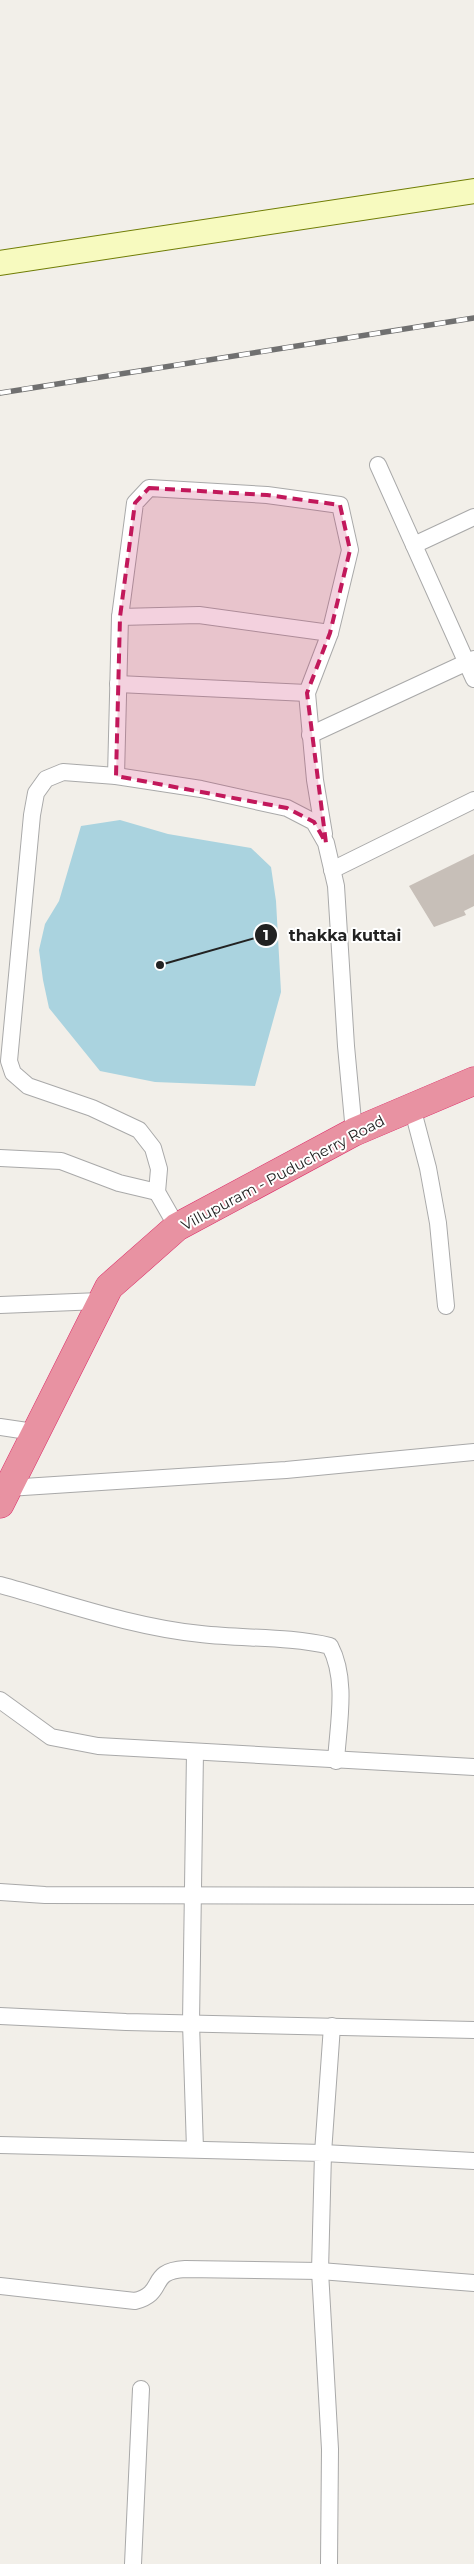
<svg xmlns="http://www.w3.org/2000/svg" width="474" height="2564" viewBox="0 0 474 2564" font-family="Montserrat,sans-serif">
<rect width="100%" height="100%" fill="#f2efe9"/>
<!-- water -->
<polygon fill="#aad3df" points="120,820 168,834 251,848 271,867 276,901 281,992 255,1086 155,1082 100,1071 49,1008 43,980 39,950 45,924 59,901 81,826"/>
<!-- building -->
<polygon fill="#c7bfb8" points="474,854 474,906 464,911 466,915 434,927 409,886"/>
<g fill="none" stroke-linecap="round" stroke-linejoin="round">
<!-- street casing -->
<g stroke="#a9a9a9" stroke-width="18">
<g id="street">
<polyline points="378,465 474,679"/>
<polyline points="414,545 474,517"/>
<polyline points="120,617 199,615 330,633"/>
<polyline points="118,684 307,693"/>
<polyline points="310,735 474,659"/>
<polyline points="116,776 120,617 135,503 149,488 267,495 340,505 350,550 330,633 307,693 315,780 324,834"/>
<polyline points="332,870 474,800"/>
<polyline points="412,1107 428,1168 438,1223 446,1306"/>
<polyline points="0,1158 61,1161 119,1183 157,1192"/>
<polyline points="177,1227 157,1192 159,1169 153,1148 139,1130 92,1108 28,1086 13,1073 9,1061 32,815 36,793 46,779 63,772 116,776 201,789 287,808 314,822 326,843 336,886 346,1046 354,1132"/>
<polyline points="0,1305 100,1301"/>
<polyline points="0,1427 34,1432"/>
<polyline points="8,1488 286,1470 474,1452"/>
<path d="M 0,1585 C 66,1603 132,1627 201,1634 C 244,1639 288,1636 330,1646 C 348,1680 338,1725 336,1761"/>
<polyline points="0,1700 51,1737 98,1746 474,1767"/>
<polyline points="0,1892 45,1895 474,1896"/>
<polyline points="0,2016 126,2022 474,2030"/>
<polyline points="332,2026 323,2153 474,2161"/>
<polyline points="0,2145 323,2153 320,2271 330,2449 329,2564"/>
<polyline points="195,2149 191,2023 195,1752"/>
<path d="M 0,2286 L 135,2301 C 167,2293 147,2271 185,2269 L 320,2271 L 474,2283"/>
<polyline points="133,2564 141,2389"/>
</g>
</g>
<!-- secondary casing -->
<g stroke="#707d05" stroke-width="26">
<polyline id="secondary" points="0,263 474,191"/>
</g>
<!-- highway casing -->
<g stroke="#dc2a67" stroke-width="29">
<polyline id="highway" points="0,1504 109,1287 177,1227 354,1132 474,1081"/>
</g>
<!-- street -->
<use href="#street" stroke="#fff" stroke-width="16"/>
<!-- secondary -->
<use href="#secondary" stroke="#f7fabf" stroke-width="24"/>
<!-- highway -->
<use href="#highway" stroke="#e892a2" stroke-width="28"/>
<!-- rail casing -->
<g stroke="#707070" stroke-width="5.5">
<polyline id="rail" points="0,393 474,318"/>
</g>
<!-- rail -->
<use href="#rail" stroke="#fff" stroke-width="4" stroke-dasharray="11" stroke-linecap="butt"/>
</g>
<!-- marked area -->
<path fill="#c2185b" fill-opacity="0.2" stroke="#c2185b" stroke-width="4" stroke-dasharray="10 6" stroke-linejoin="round" d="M 149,488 L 267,495 L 340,505 L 350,550 L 330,633 L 307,693 L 326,843 L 314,822 L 287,808 L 116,776 L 120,617 L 135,503 Z"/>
<g text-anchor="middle" stroke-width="4" stroke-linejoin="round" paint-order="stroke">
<!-- street labels -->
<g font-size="15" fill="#222" stroke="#fff">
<text transform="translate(283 1173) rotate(-28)" y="5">Villupuram - Puducherry Road</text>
</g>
</g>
<!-- callouts -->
<path fill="none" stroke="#222" stroke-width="2" d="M160 965L266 935"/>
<g fill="#222" stroke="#fff" stroke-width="2">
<circle cx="160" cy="965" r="5"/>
<circle cx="266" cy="935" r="12"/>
</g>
<g font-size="15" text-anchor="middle" font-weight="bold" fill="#fff">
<text x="266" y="940">1</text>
</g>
<g font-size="16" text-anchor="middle" font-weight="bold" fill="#222" stroke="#fff" stroke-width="4" stroke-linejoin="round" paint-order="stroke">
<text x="345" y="941">thakka kuttai</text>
</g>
</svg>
